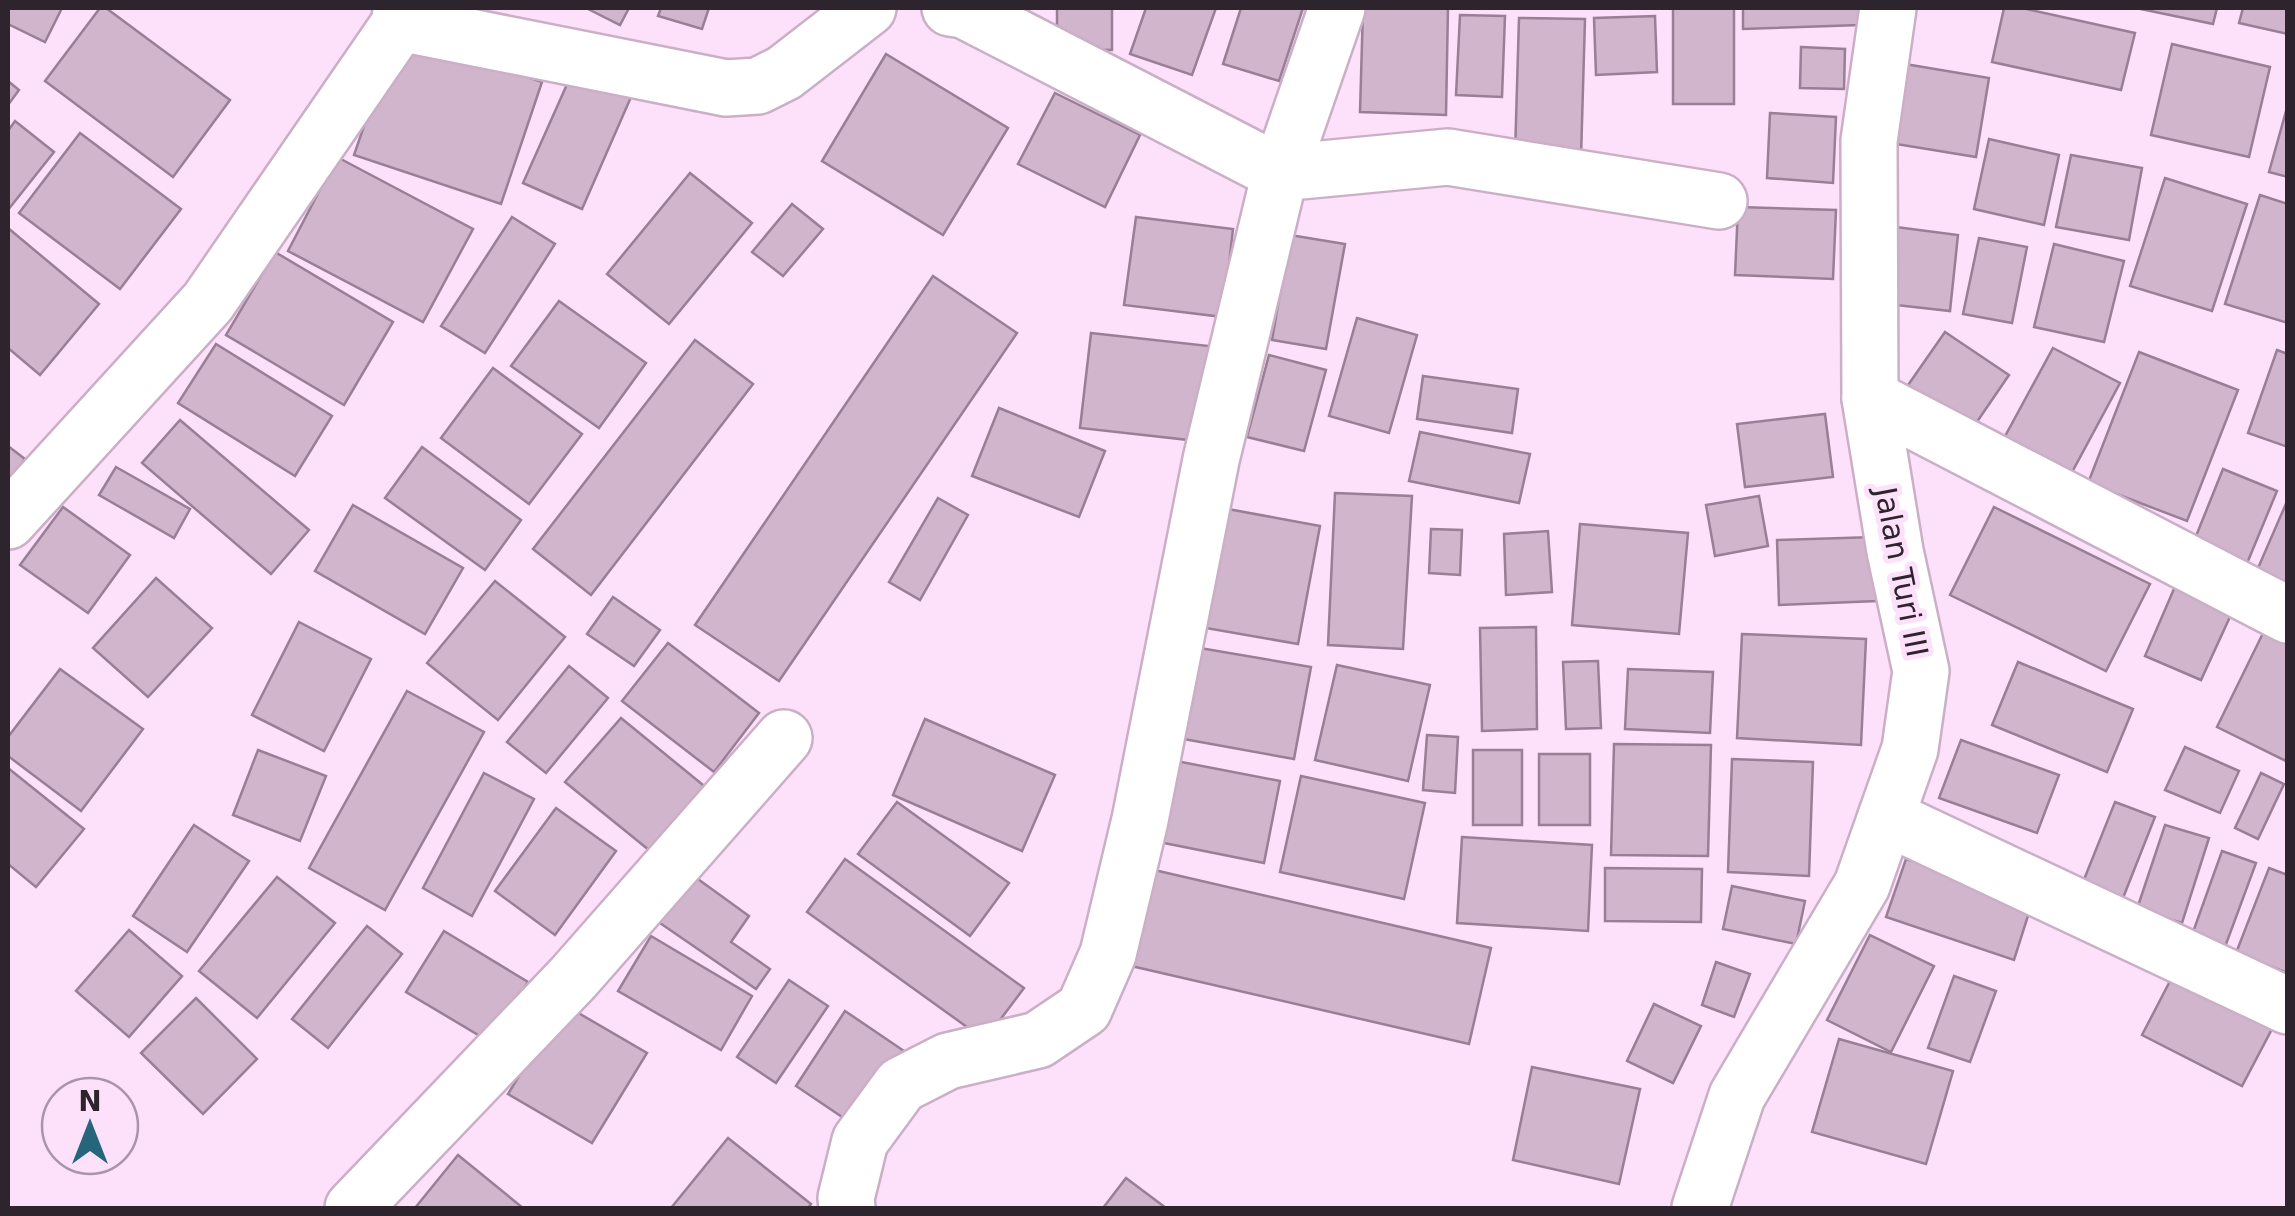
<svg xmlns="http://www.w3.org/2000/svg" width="2295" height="1216" viewBox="0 0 2295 1216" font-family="'DejaVu Sans',sans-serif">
<rect width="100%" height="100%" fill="#fde1fa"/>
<!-- building -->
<g fill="#d0b5cd" stroke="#987f95" stroke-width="2.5">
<polygon points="8,8 62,8 45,42 8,24"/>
<polygon points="100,8 106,8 230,100 173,177 45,81"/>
<polygon points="586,8 629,8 620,25"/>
<polygon points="661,8 709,8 702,29 658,16"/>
<polygon points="1057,8 1112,8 1112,50 1057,49"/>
<polygon points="1146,8 1216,8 1192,75 1130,54"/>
<polygon points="1241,8 1303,8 1279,81 1223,64"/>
<polygon points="1363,8 1448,8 1446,115 1360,112"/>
<rect x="1673" y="8" width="61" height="96"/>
<polygon points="1743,8 1859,8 1860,25 1743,29"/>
<polygon points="2004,8 2022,8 2135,33 2121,90 1992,62"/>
<polygon points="2136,8 2217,8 2213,24"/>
<polygon points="2243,8 2288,8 2288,34 2239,23"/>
<polygon points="1460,15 1505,16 1502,97 1456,95"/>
<polygon points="1655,16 1657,72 1596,75 1594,18"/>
<polygon points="1519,18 1585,19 1581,157 1515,155"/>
<polygon points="396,33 542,82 501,204 354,155"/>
<polygon points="2172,44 2270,67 2249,157 2151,135"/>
<polygon points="1801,47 1845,49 1844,89 1800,88"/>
<polygon points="886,54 1008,128 943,235 822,161"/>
<polygon points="577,62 635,88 582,209 523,183"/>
<polygon points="1899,63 1989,78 1976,157 1884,142"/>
<polygon points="8,81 19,90 8,105"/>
<polygon points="1055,93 1140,135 1105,207 1018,164"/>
<polygon points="2288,104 2288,177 2269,172"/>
<polygon points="1770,113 1836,117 1833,183 1767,178"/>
<polygon points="15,121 54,152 8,210 8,131"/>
<polygon points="80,133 181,209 120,289 19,213"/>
<polygon points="1989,139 2059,155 2044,225 1974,209"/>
<polygon points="2071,155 2142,168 2129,240 2056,227"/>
<polygon points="337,157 473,229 423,322 288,251"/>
<polygon points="690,173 752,223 669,324 607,274"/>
<polygon points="2165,178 2247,204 2212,311 2130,286"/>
<polygon points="2260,195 2288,204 2288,323 2225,304"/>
<polygon points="792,204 823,229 783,276 752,252"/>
<polygon points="1738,207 1836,210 1833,279 1735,275"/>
<polygon points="512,217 555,244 485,353 441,326"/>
<polygon points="1136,217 1233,229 1223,317 1124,305"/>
<polygon points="1896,227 1958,235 1950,311 1887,304"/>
<polygon points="8,228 99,304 40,375 8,348"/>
<polygon points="1290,235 1345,244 1326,349 1272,340"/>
<polygon points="1979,238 2027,247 2012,323 1963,314"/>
<polygon points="2054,244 2124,261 2104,342 2034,327"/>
<polygon points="275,252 393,322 344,405 226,335"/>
<polygon points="933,276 1017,333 779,681 695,625"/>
<polygon points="559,301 646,363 599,428 511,366"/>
<polygon points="1357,318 1417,335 1389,433 1329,416"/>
<polygon points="1945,332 2009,375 1970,432 1906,388"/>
<polygon points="1091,333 1209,346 1198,441 1080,428"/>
<polygon points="695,340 753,384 591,595 533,549"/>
<polygon points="216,344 332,416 295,476 178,403"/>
<polygon points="2053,348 2120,383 2071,474 2003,440"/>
<polygon points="2277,350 2288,354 2288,447 2248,433"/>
<polygon points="2139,352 2238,390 2187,521 2088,483"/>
<polygon points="1269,355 1326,370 1304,451 1247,437"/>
<polygon points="493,368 582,434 529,504 441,438"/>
<polygon points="1423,376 1518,389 1512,433 1417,419"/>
<polygon points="999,408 1105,451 1079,517 972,476"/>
<polygon points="1825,414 1833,477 1745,487 1737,424"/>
<polygon points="180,420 309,530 271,574 142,463"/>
<polygon points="1420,432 1530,454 1519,503 1409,481"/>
<polygon points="8,446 25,459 8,483"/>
<polygon points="422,447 521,520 485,570 385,498"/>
<polygon points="116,467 190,509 174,538 99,495"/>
<polygon points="2223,469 2277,491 2243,573 2190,551"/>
<polygon points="1335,493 1412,496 1403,649 1328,645"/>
<polygon points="1759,496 1768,546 1715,556 1706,505"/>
<polygon points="938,498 968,515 920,600 889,582"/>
<polygon points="2288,499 2288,589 2255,575"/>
<polygon points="353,505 463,568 425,634 315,571"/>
<polygon points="63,507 130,555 88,613 20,565"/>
<polygon points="1994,507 2150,584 2106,671 1950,595"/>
<polygon points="1228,509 1320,526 1298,644 1206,628"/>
<polygon points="1580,524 1688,533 1679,634 1572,625"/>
<polygon points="1431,529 1462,530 1460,575 1429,573"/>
<polygon points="1548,531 1552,592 1506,595 1504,534"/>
<polygon points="1874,537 1877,601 1779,605 1777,540"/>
<polygon points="156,578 212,628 148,697 93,648"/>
<polygon points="495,581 565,637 498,720 427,663"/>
<polygon points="2177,582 2234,608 2201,680 2145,656"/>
<polygon points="613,597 660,630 634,666 587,634"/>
<polygon points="299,622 371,659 324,751 252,715"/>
<polygon points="2267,625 2288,634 2288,762 2217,727"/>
<polygon points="1536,627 1537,729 1482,731 1480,628"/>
<polygon points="1742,634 1866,639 1861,745 1737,738"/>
<polygon points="668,643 759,713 714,772 622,701"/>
<polygon points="1194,647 1311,667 1294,759 1178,738"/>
<polygon points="1598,661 1601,728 1566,729 1563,662"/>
<polygon points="2018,662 2133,709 2107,772 1992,725"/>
<polygon points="1337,665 1430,685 1408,781 1315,760"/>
<polygon points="569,666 608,698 546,773 507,742"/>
<polygon points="60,669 143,729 81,811 8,756 8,737"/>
<polygon points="1628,669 1713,672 1710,733 1625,729"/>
<polygon points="407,691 484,732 385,910 309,868"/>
<polygon points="621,718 714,794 660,859 565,782"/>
<polygon points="925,719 1055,775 1022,851 893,795"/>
<polygon points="1427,735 1458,737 1455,793 1423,790"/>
<polygon points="1961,740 2059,775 2037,833 1939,798"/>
<polygon points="1614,744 1711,745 1708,856 1611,855"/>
<polygon points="2185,747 2239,771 2220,813 2165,790"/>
<polygon points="258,750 326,776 300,841 233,815"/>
<rect x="1473" y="750" width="49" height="75"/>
<rect x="1539" y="754" width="51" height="71"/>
<polygon points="1732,759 1813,762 1809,876 1728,872"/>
<polygon points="1171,760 1280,781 1264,863 1154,841"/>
<polygon points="8,768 84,829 36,887 8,864"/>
<polygon points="484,773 534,799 472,916 423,888"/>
<polygon points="2261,773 2284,784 2258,839 2235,828"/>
<polygon points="1301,776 1425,803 1404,899 1280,872"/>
<polygon points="897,802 1009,883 970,936 858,854"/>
<polygon points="2115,802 2155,817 2121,903 2081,887"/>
<polygon points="556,808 616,851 555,935 495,891"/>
<polygon points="194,825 249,861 187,952 133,916"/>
<polygon points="2165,825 2209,838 2182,923 2137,909"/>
<polygon points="1462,837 1592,845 1588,931 1457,923"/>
<polygon points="2222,851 2256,863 2225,947 2192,935"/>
<polygon points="845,859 1024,988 985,1040 807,912"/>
<polygon points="1906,859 2033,900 2014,960 1886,917"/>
<polygon points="1605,868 1702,869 1701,922 1605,921"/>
<polygon points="2269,868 2288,875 2288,973 2236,953"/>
<polygon points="1150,869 1491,948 1469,1044 1127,965"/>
<polygon points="691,874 749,916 731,942 770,969 756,989 657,921"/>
<polygon points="277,877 335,923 257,1018 199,971"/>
<polygon points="1732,886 1805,901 1796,944 1723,929"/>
<polygon points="367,926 402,954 328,1048 292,1019"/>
<polygon points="129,930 182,976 129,1037 76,991"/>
<polygon points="444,931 528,982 490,1042 406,992"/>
<polygon points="1870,935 1934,966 1891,1052 1827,1020"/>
<polygon points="651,936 752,996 721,1050 618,991"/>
<polygon points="2182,958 2282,1010 2242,1086 2142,1035"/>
<polygon points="1716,962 1750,974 1734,1017 1702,1005"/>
<polygon points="1954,976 1996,991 1970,1062 1928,1048"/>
<polygon points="789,980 828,1006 776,1083 737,1057"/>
<polygon points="196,998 257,1059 203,1114 141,1053"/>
<polygon points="563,1004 647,1053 592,1143 508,1094"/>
<polygon points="1654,1004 1701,1026 1673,1083 1627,1061"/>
<polygon points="845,1011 907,1053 857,1127 796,1086"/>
<polygon points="1839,1039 1953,1071 1926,1164 1812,1132"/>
<polygon points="1532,1067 1640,1089 1619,1184 1513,1160"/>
<polygon points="728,1138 811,1204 808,1208 671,1208"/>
<polygon points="458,1155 523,1208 415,1208"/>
<polygon points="1126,1178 1166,1208 1103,1208"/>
</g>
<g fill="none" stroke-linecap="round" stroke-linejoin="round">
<!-- minor casing -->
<g stroke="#caafc6" stroke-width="60">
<g id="minor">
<polyline points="950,8 964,10 1280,173 1337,8"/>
<polyline points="400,23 726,88 758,86 784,73 868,8"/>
<polyline points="1870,398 2288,615"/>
<polyline points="8,521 208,302 400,23 401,8"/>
<polyline points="1886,817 2288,1006"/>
<polyline points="353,1208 573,978 784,738"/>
<polyline points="847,1208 846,1198 860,1141 901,1085 948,1061 1038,1040 1084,1009 1108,954 1140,820 1211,460 1280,173 1448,157 1719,201"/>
<polyline points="1700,1208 1737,1096 1862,885 1910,749 1921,671 1895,551 1870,398 1869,141 1888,8"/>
</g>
</g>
<!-- minor -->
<use href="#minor" stroke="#fff" stroke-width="55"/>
</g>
<g text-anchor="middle" stroke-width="10" stroke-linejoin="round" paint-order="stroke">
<!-- street labels -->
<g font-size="30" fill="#2e242d" stroke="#fde1fa">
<text transform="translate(1901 572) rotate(79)" y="10">Jalan Turi III</text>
</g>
</g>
<!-- border -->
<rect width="2295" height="1216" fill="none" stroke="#2e242d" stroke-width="20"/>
<!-- north arrow -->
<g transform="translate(90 1126)"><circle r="48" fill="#fde1fa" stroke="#aa95a8" stroke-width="2.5"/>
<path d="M0-8L18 38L0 25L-18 38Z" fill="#25667a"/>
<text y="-15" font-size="28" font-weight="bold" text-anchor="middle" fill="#2e242d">N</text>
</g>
</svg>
